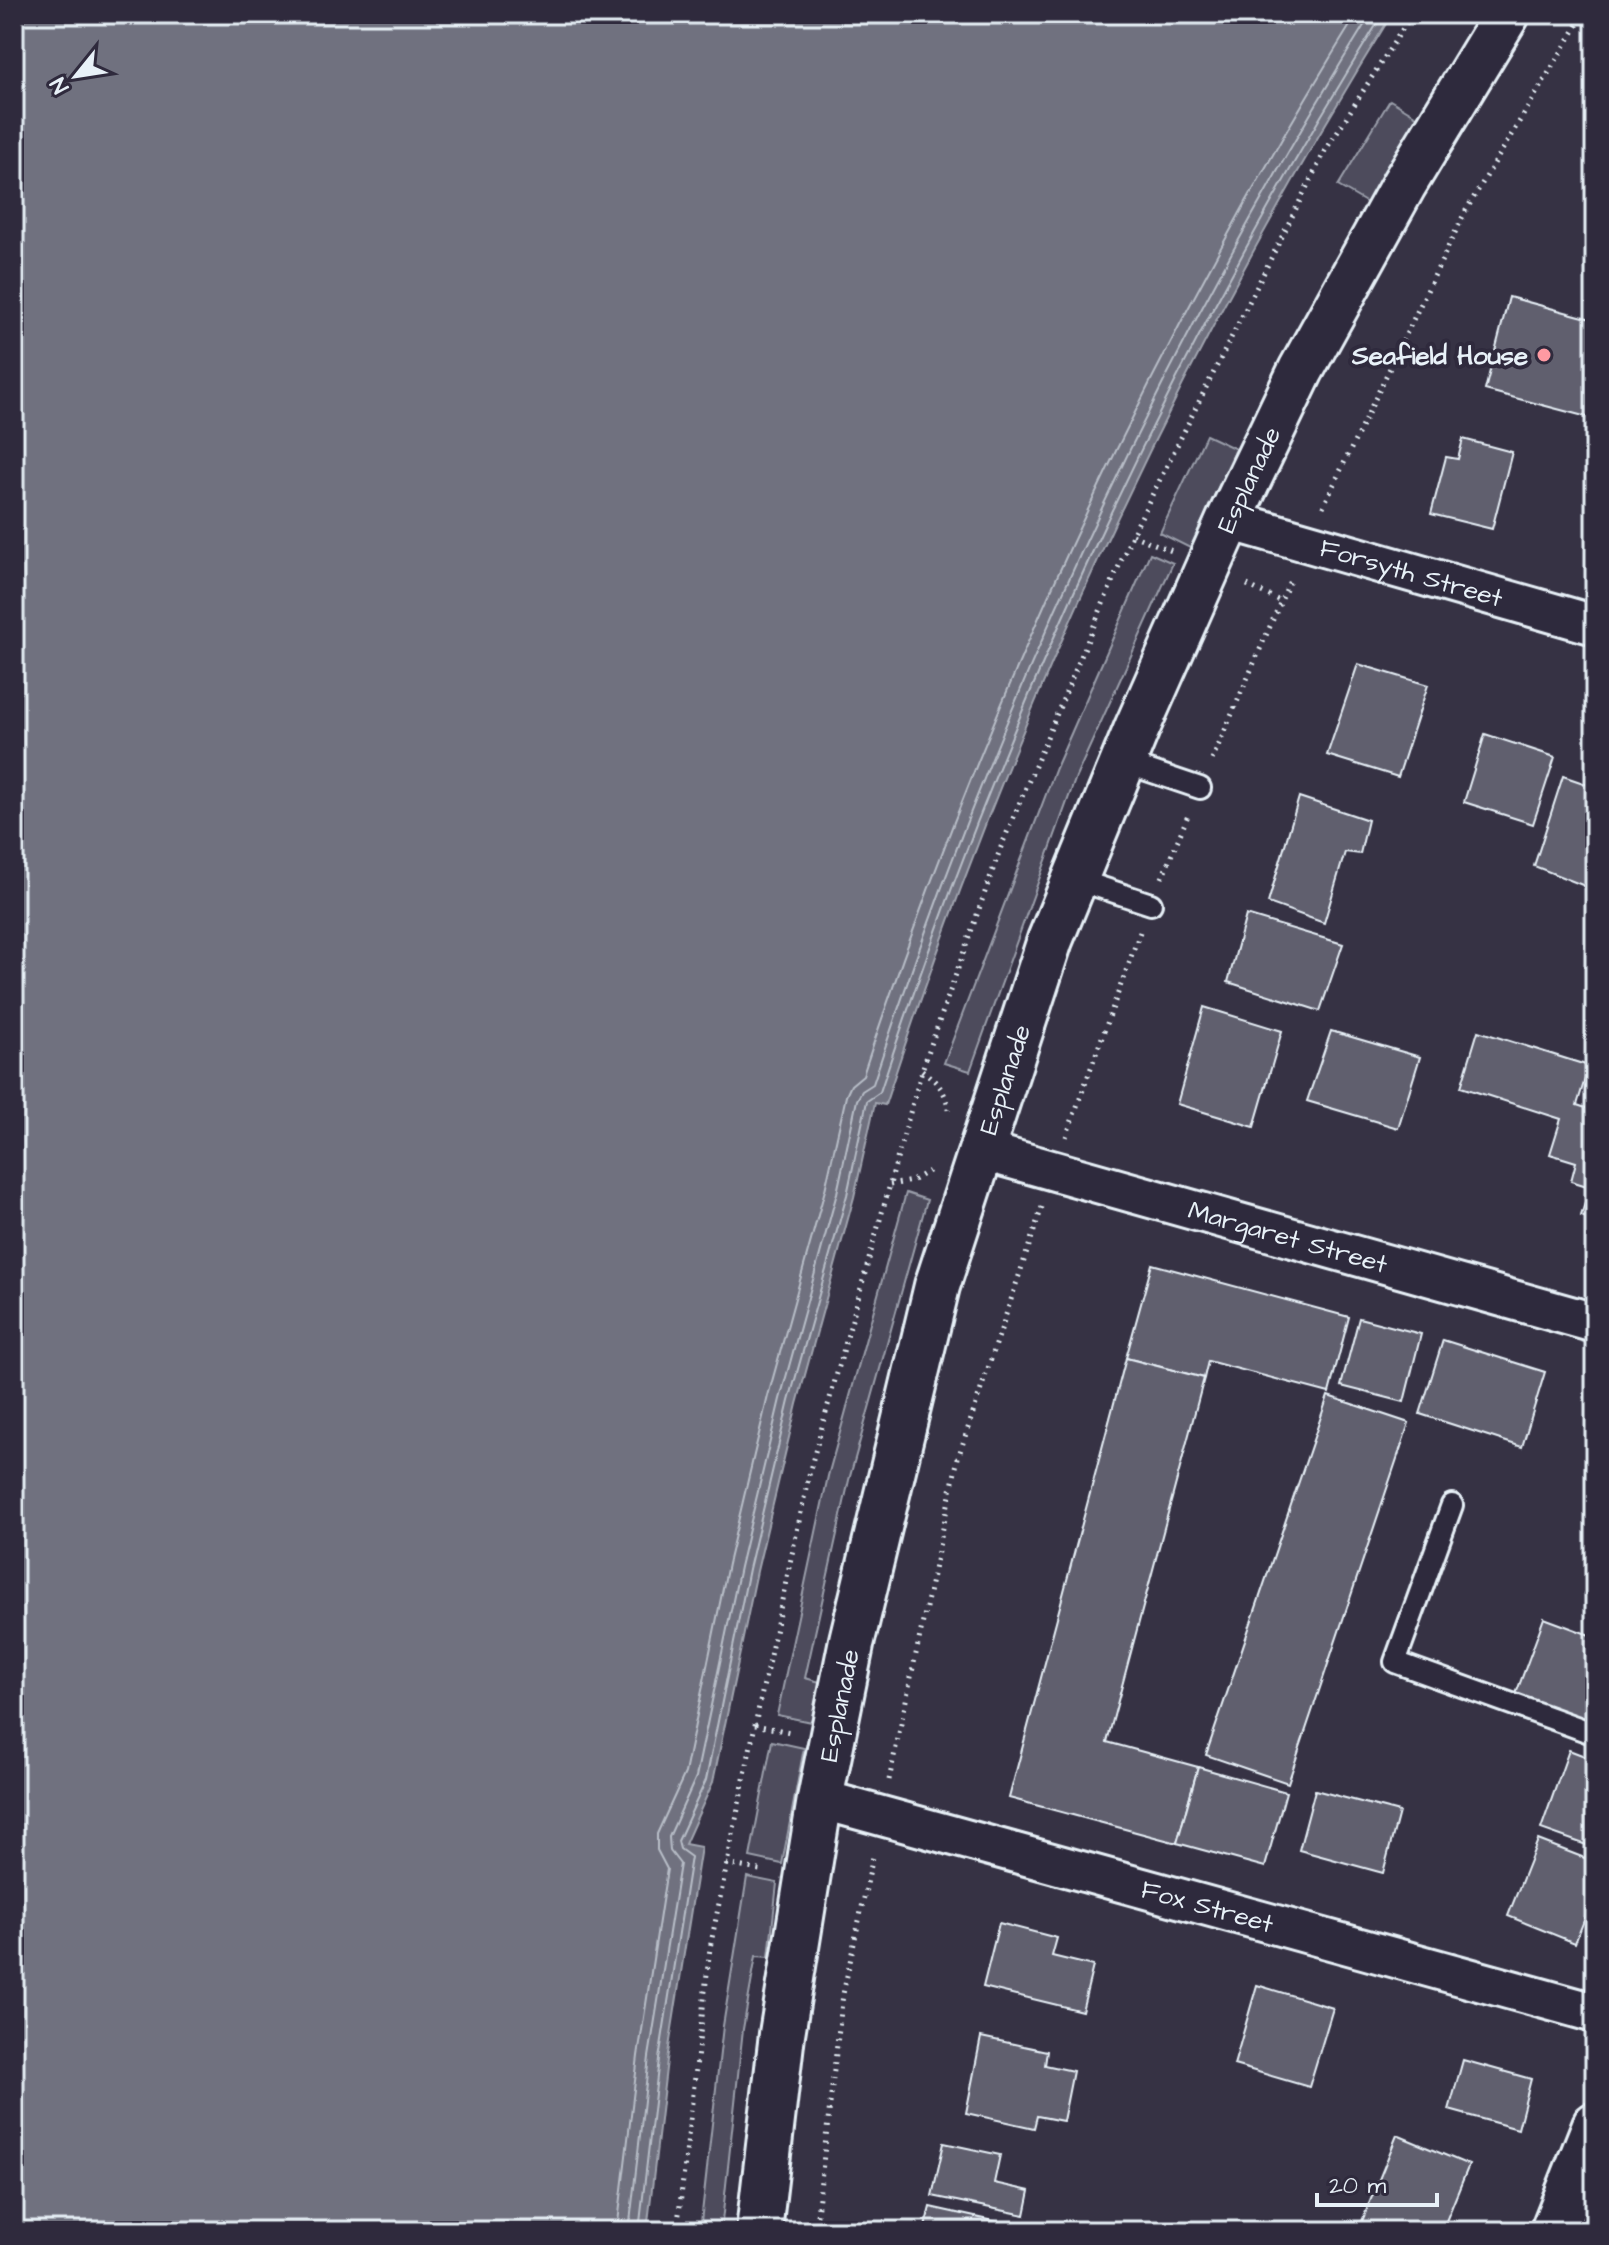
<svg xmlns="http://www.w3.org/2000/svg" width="1609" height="2245" viewBox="0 0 1609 2245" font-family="'Architects Daughter',sans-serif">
<rect width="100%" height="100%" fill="#363244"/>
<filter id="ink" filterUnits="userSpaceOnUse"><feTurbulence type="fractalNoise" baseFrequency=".0125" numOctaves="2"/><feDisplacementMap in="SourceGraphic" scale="16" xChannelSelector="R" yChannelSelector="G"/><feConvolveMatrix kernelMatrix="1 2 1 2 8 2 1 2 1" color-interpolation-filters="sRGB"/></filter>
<g filter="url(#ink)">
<!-- green -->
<g fill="#4d4b5c" stroke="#9a9eaa" stroke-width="2">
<polygon points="1390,100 1420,118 1369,204 1338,186"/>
<polygon points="1206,435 1236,449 1190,548 1160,533"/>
<polygon points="1150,553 1173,563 1076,777 970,1071 944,1063 1056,768"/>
<polygon points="906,1193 927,1200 849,1480 805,1678 820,1682 811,1722 777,1715 828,1476"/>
<polygon points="772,1741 804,1748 782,1864 750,1857"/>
<polygon points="747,1877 777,1883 769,1957 756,1956 743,2029 721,2231 700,2231 723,2026"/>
</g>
<!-- water -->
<path fill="#70717f" stroke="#a0a4af" stroke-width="2" d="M 14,14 L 1392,14 C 1177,360 1011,718 885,1105 L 875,1103 L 854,1197 L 797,1404 L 757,1571 L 713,1782 L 685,1844 L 701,1847 L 667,2060 L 647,2231 L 14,2231 Z"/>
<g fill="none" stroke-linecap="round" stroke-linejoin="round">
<!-- shore -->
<g stroke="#b8bec8" stroke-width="2">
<path d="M 617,2231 L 638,2056 L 667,1869 L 657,1850 L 657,1834 L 685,1773 L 728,1564 L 768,1396 L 825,1190 L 846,1096 L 851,1085 L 863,1075 C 986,703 1150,347 1357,14"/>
<path d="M 629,2231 L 649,2057 L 680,1864 L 670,1851 L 669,1837 L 696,1777 L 740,1567 L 780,1399 L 837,1193 L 857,1100 L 862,1091 L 873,1084 C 996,708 1162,350 1371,14"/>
<path d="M 639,2231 L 659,2059 L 691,1857 L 680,1849 L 678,1841 L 706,1780 L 749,1569 L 789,1401 L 847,1195 L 867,1101 L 880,1092 C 1006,710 1170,356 1383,14"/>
</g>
</g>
<!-- building -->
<g fill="#605e6e" stroke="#e8f1f8" stroke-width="2">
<polygon points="1509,297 1595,320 1595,419 1485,390"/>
<polygon points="1463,439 1512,452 1492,529 1431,514 1446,457 1458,459"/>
<polygon points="1358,664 1428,685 1398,777 1327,755"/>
<polygon points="1485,734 1555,757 1533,824 1464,802"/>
<polygon points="1563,776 1595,787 1595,890 1534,866"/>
<polygon points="1299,797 1368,820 1360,854 1345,852 1324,923 1268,903"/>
<polygon points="1246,915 1343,944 1320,1011 1228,982"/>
<polygon points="1204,1007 1282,1031 1254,1127 1177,1104"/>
<polygon points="1331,1031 1420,1057 1398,1128 1307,1101"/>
<polygon points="1478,1031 1589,1066 1577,1105 1595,1111 1595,1221 1581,1216 1590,1187 1571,1181 1576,1162 1550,1154 1561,1119 1461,1087"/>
<polygon points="1152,1264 1349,1317 1329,1393 1208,1361 1204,1378 1126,1358"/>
<polygon points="1359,1318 1421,1334 1404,1402 1341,1386"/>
<polygon points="1443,1340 1545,1372 1522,1447 1420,1414"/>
<polygon points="1126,1358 1204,1378 1107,1742 1198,1767 1177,1843 1009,1798"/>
<polygon points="1328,1396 1409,1423 1288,1783 1206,1755"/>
<polygon points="1595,1567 1595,1599 1584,1594"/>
<polygon points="1544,1618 1595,1637 1595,1723 1516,1694"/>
<polygon points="1569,1750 1595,1760 1595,1848 1541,1829"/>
<polygon points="1198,1767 1286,1792 1265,1867 1177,1843"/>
<polygon points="1315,1790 1399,1812 1383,1873 1299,1850"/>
<polygon points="1538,1840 1595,1862 1595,1893 1575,1943 1508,1916"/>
<polygon points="999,1923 1057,1938 1052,1956 1093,1966 1082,2011 983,1987"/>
<polygon points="1257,1985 1333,2008 1309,2087 1234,2065"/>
<polygon points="981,2037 1047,2051 1045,2065 1073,2071 1063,2121 1037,2116 1034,2128 966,2113"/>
<polygon points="1463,2060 1531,2079 1518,2129 1449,2110"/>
<polygon points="1397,2135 1469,2165 1442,2231 1358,2231"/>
<polygon points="944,2143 1000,2155 994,2183 1030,2191 1025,2215 932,2196"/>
<polygon points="930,2207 1002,2223 1000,2231 924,2231"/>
</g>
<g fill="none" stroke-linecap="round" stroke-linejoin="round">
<!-- lane casing -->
<g stroke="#e8f1f8" stroke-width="26">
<g id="lane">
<polyline points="1123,762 1200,788"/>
<polyline points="1075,879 1151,904"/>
<polyline points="1452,1505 1395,1662 1595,1734"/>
</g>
</g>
<!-- street casing -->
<g stroke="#e8f1f8" stroke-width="44">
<g id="street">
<path id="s1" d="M 1229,520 L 1595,625"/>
<path id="s2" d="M 980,1150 L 1595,1323"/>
<path id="s3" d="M 820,1799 L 1595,2013"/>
</g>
</g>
<!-- secondary casing -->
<g stroke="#e8f1f8" stroke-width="50">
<g id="secondary">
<path id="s4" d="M 759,2231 L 782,2034 L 820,1799 L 852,1640 L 937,1286 L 1050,940 L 1137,728 L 1229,520 L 1301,370 L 1404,184 L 1507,14"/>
</g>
</g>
<!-- primary casing -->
<g stroke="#e8f1f8" stroke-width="50">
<polyline id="primary" points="1553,2231 1595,2125"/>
</g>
<!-- path -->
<g stroke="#e8f1f8" stroke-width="5" stroke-dasharray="2 6" stroke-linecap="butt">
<polyline points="1323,507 1465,212 1584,14"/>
<polyline points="1132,535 1172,551"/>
<polyline points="1247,585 1280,601"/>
<polyline points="1212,760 1291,578"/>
<polyline points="1162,878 1189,813"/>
<path d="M 922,1070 C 936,1081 947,1091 948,1110"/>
<polyline points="1066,1137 1140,932"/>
<polyline points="890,1185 912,1181 930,1170"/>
<polyline points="755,1725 790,1732"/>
<polyline points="889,1780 958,1458 1042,1207"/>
<polyline points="726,1864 765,1871"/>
<polyline points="677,2231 710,1948 755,1725 811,1466 922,1070 1001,847 1132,535 1325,151 1412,14"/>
<polyline points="815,2231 843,1994 874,1852"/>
</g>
<!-- lane -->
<use href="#lane" stroke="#2f2a3d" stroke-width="20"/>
<!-- street -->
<use href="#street" stroke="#2f2a3d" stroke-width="38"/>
<!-- secondary -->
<use href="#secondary" stroke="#2f2a3d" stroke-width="44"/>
<!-- primary -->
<use href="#primary" stroke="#2f2a3d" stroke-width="44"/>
</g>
</g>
<!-- markers -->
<circle fill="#ff9aa2" stroke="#2f2a3d" stroke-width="3" cx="1544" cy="355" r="8"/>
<g text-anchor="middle" stroke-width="8" stroke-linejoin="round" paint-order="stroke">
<!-- poi labels -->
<g font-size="26" font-weight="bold" fill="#e8f1f8" stroke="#2f2a3d" text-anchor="end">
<text x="1528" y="364">Seafield House</text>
</g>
<!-- street labels -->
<g font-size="26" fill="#e8f1f8" stroke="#2f2a3d">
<text dy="9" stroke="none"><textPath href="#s4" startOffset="1828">Esplanade</textPath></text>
<text dy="9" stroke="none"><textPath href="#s1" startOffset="190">Forsyth Street</textPath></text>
<text dy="9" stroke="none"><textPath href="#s4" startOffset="1180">Esplanade</textPath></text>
<text dy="9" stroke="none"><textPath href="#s2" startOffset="320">Margaret Street</textPath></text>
<text dy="9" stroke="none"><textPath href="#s4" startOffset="532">Esplanade</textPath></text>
<text dy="9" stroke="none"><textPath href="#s3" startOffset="402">Fox Street</textPath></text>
</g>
</g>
<!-- margin -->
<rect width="1609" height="2245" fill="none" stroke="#2f2a3d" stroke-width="48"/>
<rect x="24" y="24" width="1561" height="2197" fill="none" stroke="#e8f1f8" stroke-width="3" filter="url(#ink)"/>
<!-- north arrow -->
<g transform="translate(76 76) rotate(240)" stroke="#2f2a3d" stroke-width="6" paint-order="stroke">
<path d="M0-6L14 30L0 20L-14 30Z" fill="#e8f1f8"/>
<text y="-12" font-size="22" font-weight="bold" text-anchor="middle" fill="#e8f1f8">N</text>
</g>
<!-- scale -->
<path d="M1317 2193v12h120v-12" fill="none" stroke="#e8f1f8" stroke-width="4"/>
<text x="1329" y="2193" font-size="24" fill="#e8f1f8" stroke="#2f2a3d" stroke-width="6" paint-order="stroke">20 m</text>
</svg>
